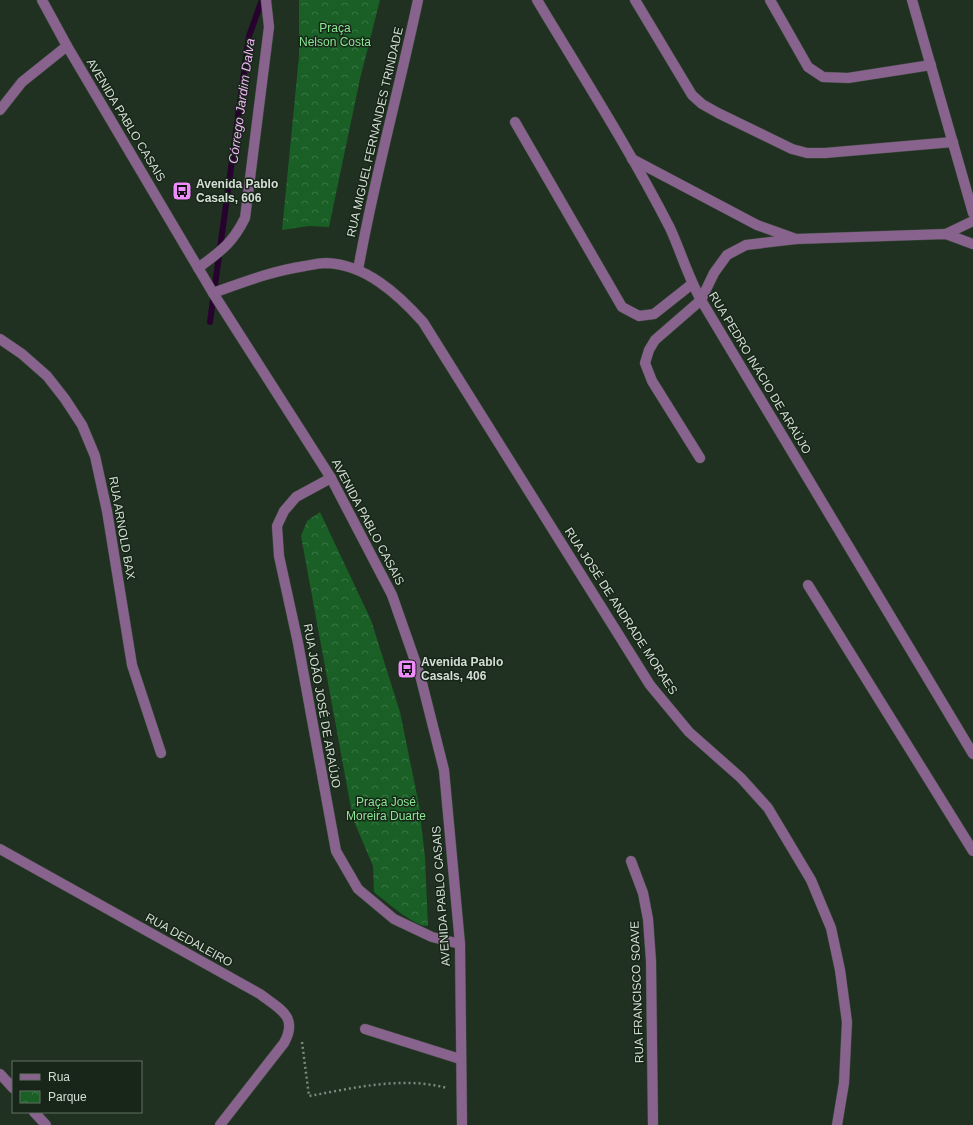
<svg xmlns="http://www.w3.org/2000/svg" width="973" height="1125" viewBox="0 0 973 1125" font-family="Arial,sans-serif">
<defs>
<pattern id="park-crowns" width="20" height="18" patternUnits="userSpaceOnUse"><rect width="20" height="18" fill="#195f26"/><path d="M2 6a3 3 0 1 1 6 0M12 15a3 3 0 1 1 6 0" fill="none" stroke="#3a7645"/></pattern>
</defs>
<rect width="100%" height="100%" fill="#203021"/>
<!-- park -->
<g fill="url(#park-crowns)">
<polygon points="299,0 380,0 360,79 329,227 309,226 282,230 299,56"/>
<path d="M 320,512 L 371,620 L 400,712 L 419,805 L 425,857 L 428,926 C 416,928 384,900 374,892 L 373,866 L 353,819 L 301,536 L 307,521 Z"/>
</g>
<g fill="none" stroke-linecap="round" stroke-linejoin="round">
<!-- stream -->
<polyline stroke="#28022e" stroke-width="6" points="210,322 249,36 262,0"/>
<!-- minor casing -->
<g stroke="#3d4c3e" stroke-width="11">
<g id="minor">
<polyline points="42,0 67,46 213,293 331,478 392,595 420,675 444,770 460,944 462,1125"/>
<path d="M 537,0 C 582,75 630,150 670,228 C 681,252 688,277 701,300 L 973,754"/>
<polyline points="635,0 692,95 702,104 718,113 792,149 807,153 825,153 953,142"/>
<polyline points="770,0 808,67 823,77 848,78 931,65"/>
<polyline points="912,0 973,213"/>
<polyline points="0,110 22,82 67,46"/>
<polyline points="515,122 622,307 639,316 654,314 692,284"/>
<polyline points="632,159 757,225 796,239 746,245 727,255 714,273 701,300 655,340 649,350 645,363 652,381 700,458"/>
<polyline points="946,234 973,221"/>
<polyline points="796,239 946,234 973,244"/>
<path d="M 198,268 C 221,251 232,244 245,218 L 269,27 L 266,0"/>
<path d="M 358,270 C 374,179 399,90 418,0"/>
<path d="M 213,293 C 244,282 272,271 305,266 C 311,265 319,263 326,263 C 365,264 398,294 423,322 L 650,685 L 689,732 L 741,778 L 768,808 L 811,880 L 831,928 L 840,970 L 847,1022 L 844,1083 L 837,1125"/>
<polyline points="0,339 22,354 47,376 65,399 82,425 95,456 107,511 132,665 161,753"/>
<polyline points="331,478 296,497 284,511 277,526 279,556 298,643 336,851 358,889 394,919 432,937 460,944"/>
<polyline points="808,585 973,851"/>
<path d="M 0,849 L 260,994 C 279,1009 299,1016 284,1043 L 220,1125"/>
<polyline points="631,861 643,893 648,919 651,961 653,1125"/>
<polyline points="365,1029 460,1059"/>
<polyline points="0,1074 13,1088"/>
<polyline points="34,1112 46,1125"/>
</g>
</g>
<!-- path -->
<path stroke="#7c897d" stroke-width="2.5" stroke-dasharray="2 3" stroke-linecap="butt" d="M 302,1042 L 309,1096 C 354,1088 402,1076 447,1088"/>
<!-- minor -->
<use href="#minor" stroke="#88638d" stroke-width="10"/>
</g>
<!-- icons -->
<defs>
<g id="bus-square" transform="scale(1)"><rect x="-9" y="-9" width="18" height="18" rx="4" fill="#ed8cfa" stroke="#172618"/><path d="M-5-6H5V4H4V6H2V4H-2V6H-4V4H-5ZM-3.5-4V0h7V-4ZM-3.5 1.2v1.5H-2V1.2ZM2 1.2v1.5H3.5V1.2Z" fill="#111"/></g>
</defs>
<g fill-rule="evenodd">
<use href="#bus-square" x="182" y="191"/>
<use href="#bus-square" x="407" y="669"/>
</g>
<g text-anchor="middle" stroke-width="3" stroke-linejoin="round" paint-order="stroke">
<!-- park labels -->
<g font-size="12" fill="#8be694" stroke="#172618">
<text x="335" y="32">Praça<tspan x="335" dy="14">Nelson Costa</tspan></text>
<text x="386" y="806">Praça José<tspan x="386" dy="14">Moreira Duarte</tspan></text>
</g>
<!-- street labels -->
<g font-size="12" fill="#d4ded4" stroke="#172618">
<text transform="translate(126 120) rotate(59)" y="4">AVENIDA PABLO CASAIS</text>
<text transform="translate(375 132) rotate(-77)" y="4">RUA MIGUEL FERNANDES TRINDADE</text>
<text transform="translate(760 373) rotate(59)" y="4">RUA PEDRO INÁCIO DE ARAÚJO</text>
<text transform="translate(368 522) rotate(62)" y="4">AVENIDA PABLO CASAIS</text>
<text transform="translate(122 528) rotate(80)" y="4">RUA ARNOLD BAX</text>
<text transform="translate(621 611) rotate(57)" y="4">RUA JOSÉ DE ANDRADE MORAES</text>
<text transform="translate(322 706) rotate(80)" y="4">RUA JOÃO JOSÉ DE ARAÚJO</text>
<text transform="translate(441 896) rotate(-94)" y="4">AVENIDA PABLO CASAIS</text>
<text transform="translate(189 940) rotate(29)" y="4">RUA DEDALEIRO</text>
<text transform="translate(637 992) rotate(-92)" y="4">RUA FRANCISCO SOAVE</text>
</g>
<!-- poi labels -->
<g font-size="12" font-weight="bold" fill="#d4ded4" stroke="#172618" text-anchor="start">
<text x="196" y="188">Avenida Pablo<tspan x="196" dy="14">Casals, 606</tspan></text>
<text x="421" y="666">Avenida Pablo<tspan x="421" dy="14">Casals, 406</tspan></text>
</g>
<!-- water labels -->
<g font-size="13" font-style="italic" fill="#f1b3f9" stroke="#172618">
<text transform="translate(241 101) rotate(-82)" y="5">Córrego Jardim Dalva</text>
</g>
</g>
<!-- legend -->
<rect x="12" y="1061" width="130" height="52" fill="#172618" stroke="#637063"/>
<rect x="20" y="1074" width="20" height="6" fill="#88638d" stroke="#637063"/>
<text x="48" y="1081" font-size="12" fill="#d4ded4">Rua</text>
<rect x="20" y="1091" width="20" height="12" fill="url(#park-crowns)" stroke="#637063"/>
<text x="48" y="1101" font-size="12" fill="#d4ded4">Parque</text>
</svg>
